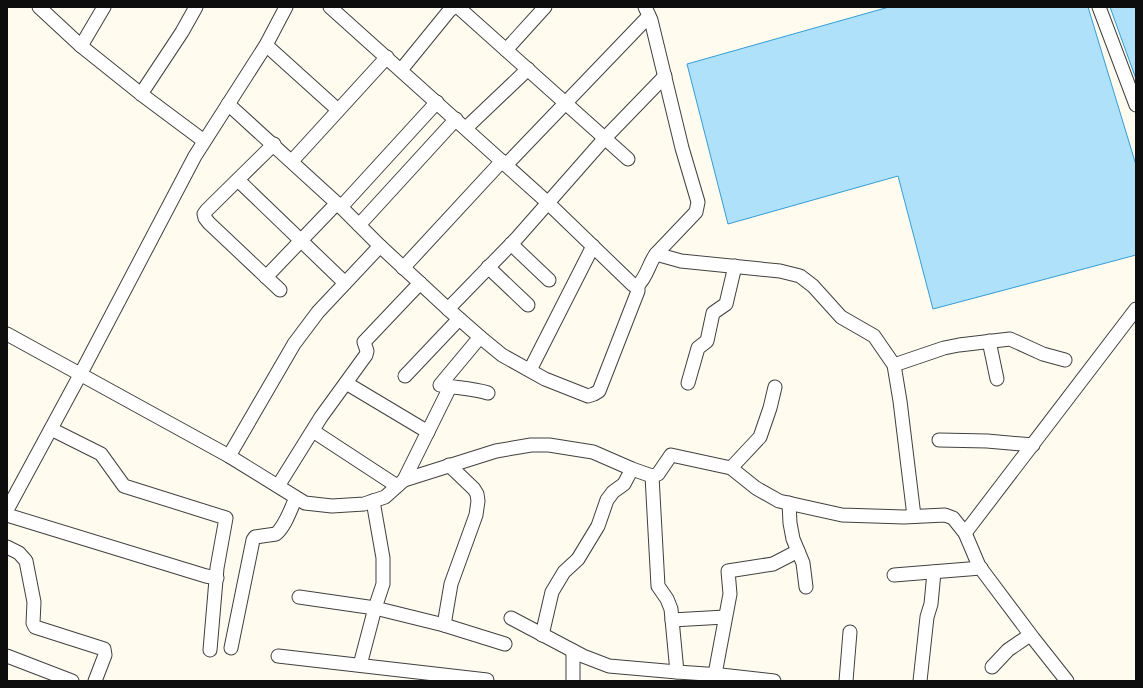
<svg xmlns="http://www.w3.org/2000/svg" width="1143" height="688" viewBox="0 0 1143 688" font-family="'Source Serif 4',serif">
<rect width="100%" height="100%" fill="#fffbee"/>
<!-- water -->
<g fill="#afe2fa" stroke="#329dd5">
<polygon points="889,7 1088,7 1136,165 1136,255 933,309 898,176 728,224 687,64"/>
<polygon points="1110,7 1136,7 1136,79"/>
</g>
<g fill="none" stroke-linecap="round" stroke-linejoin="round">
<!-- minor casing -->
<g stroke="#404040" stroke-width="15">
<g id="minor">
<polyline points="39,7 81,46 141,94 204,141"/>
<path d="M 330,7 L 547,202 L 633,285 L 638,285 C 647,277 649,263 656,254"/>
<polyline points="458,7 628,159"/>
<polyline points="645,7 651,20 682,148 698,202 696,212 656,254 681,261 780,271 800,276 813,286 841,317 874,336 894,365 900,401 914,516"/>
<polyline points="1099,7 1136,105"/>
<polyline points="266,45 338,110"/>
<polyline points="81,46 104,7"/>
<polyline points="506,50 545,7"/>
<polyline points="401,70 449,11 454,7"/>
<polyline points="141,94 182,32 196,7"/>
<path d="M 228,104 L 341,207 L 380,246 L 448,309 L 480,337 L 440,385 C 456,388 472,388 488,393"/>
<polyline points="466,128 528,69"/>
<polyline points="274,144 207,210 204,214 205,218 209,223 280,290"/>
<polyline points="292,161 387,57"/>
<polyline points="506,165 649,16"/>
<polyline points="238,180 345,283"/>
<polyline points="341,207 437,102"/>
<polyline points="359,225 456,119"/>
<polyline points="511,244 549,280"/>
<polyline points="488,267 528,305"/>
<polyline points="403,268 502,161"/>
<polyline points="266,277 337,203"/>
<polyline points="448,309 517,238 605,138 665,76"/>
<polyline points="7,334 229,456 305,503 332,506 364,504 385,497 404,480 496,451 531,445 549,445 593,452 632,469 652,476 658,474 671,455 731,468 756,488 779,501 842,515 904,517 945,515 953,518 965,533 979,566 1033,638 1067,681"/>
<polyline points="480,337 502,355 545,379 588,396 594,394 599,391 638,291 638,285"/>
<polyline points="989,341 997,379"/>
<polyline points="894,365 944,348 959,345 1010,339 1043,354 1065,360"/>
<polyline points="530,370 593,246"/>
<polyline points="405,376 459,319"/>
<polyline points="346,383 428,432"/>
<polyline points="688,383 698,348 707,341 713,313 726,304 735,266"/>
<polyline points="51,429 101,454 124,486 226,518 217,568 210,650"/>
<polyline points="313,431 397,486"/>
<polyline points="939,440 987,441 1033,445"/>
<polyline points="229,456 294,344 318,312 380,246"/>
<polyline points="731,468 760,437 770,408 775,387"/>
<polyline points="652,476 658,586 667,599 671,609 677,672"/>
<polyline points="404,480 450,387"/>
<polyline points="278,486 321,417 366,355 367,351 364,342 420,283"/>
<polyline points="789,503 790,523 793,539 803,563 806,587"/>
<polyline points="7,510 80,375 195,156 266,45 286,7"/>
<polyline points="7,515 206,576 217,578"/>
<polyline points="965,533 1136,309"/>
<polyline points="7,547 19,553 26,561 34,602 33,623 35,627 104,649 105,655 95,681"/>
<polyline points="894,575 981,568"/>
<polyline points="299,597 375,608 444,625 505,644"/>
<polyline points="511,618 583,656 609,666 677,672 721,675 774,681"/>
<polyline points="672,620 725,617"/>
<polyline points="444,625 451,584 476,515 478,501 477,494 474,489 449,465"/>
<polyline points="542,635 552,592 564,572 578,559 598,526 607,500 613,492 624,484 632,469"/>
<path d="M 231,648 L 253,540 L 255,537 L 276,534 C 286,525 290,510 296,498"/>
<polyline points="7,656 72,681"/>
<polyline points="278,656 487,680"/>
<polyline points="360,665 375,608 383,584 383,558 373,501"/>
<polyline points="992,667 1008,650 1030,635"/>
<polyline points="715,674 730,594 728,571 773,564 798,551"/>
<polyline points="573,681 573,651"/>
<polyline points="846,681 850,632"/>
<polyline points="920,681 927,617 931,604 934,572"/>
</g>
</g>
<!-- minor -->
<use href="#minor" stroke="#fff" stroke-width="13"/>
</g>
<!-- border -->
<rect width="1143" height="688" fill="none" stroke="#0d0d0d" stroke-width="16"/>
</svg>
